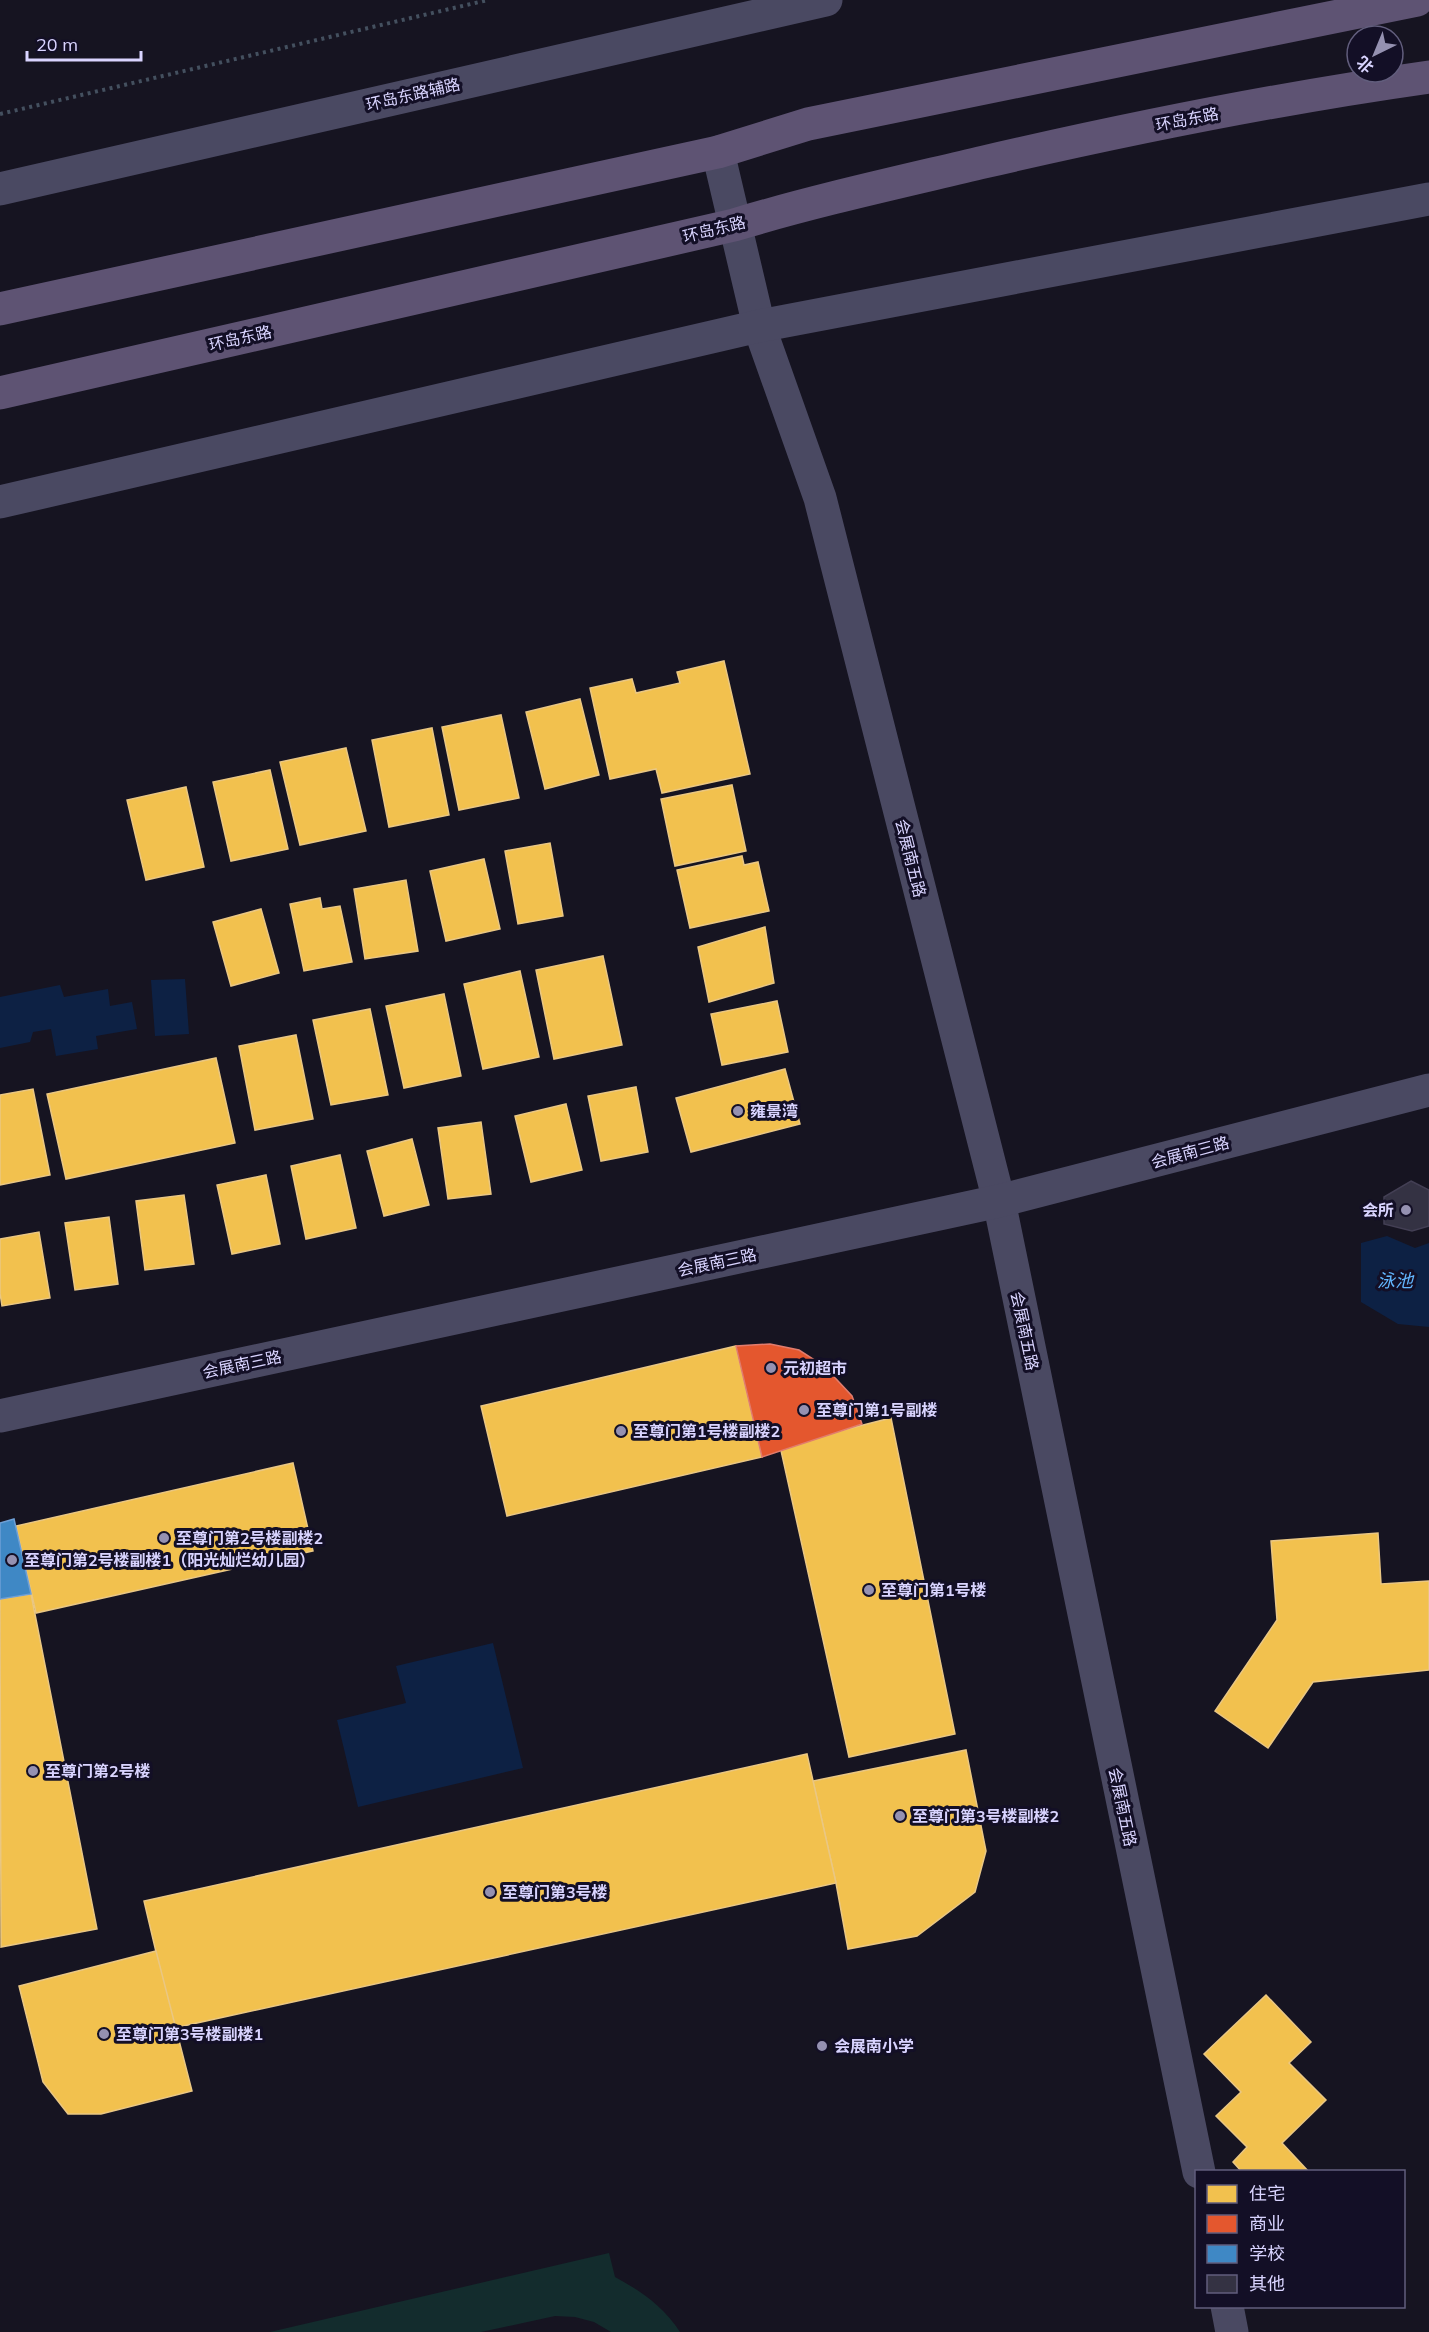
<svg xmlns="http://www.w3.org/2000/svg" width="1429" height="2332" viewBox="0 0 1429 2332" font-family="Mulish,'Noto Sans SC',sans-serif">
<rect width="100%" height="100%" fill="#161421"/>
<!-- green -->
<path fill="#132c2d" d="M 609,2253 L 615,2277 C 641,2291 663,2306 680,2332 L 611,2332 L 594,2322 L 575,2317 L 555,2316 L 481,2332 L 270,2332 Z"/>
<!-- water -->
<g fill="#0d2144">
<polygon points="185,979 189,1034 155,1036 151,980"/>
<polygon points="60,985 64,997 108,989 110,1006 132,1002 137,1029 96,1036 98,1049 56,1056 51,1029 33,1032 30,1042 0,1048 0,997"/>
<polygon points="1387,1236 1415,1248 1429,1243 1429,1327 1398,1324 1361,1302 1361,1243"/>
<polygon points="493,1643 523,1768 358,1807 337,1720 406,1703 396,1666"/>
</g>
<!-- homes -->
<g fill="#f2c14e" stroke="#eac783" stroke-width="1.5">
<polygon points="724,661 750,774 662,793 656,769 610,779 590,688 632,679 636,693 680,683 677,672"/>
<polygon points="580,699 599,775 545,789 526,712"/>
<polygon points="501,715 519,798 459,810 442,727"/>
<polygon points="432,728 449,815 389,827 372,740"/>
<polygon points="346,748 366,831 300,845 280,762"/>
<polygon points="270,770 288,849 231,861 213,782"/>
<polygon points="732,785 746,851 675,866 661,799"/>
<polygon points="186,787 204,867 146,880 127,800"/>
<polygon points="550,843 563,916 518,924 505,851"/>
<polygon points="742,856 744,865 758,862 769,911 690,928 677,870"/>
<polygon points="484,859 500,929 446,941 430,871"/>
<polygon points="406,880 418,951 365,959 354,889"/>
<polygon points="320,898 322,909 340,906 352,962 304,971 290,904"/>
<polygon points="261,909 279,973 231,986 213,922"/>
<polygon points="765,927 774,983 709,1002 698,947"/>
<polygon points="603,956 622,1045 554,1059 536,970"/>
<polygon points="520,971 539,1057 483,1069 464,984"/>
<polygon points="444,994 461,1076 404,1088 386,1006"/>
<polygon points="777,1001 788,1052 722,1065 711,1014"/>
<polygon points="370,1009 388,1095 331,1105 313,1020"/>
<polygon points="296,1035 313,1119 255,1130 239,1046"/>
<polygon points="216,1058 235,1143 66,1179 47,1094"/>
<polygon points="785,1069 800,1124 691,1152 676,1098"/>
<polygon points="636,1087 648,1152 601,1161 588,1096"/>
<polygon points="33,1089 50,1175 0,1185 0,1095"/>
<polygon points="566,1104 582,1170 531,1182 515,1116"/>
<polygon points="481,1122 491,1194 448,1199 438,1128"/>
<polygon points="412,1139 429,1205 384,1216 367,1151"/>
<polygon points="340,1155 356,1228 306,1239 291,1166"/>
<polygon points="266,1175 280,1244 232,1254 217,1185"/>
<polygon points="184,1195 194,1264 145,1270 136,1201"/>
<polygon points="109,1217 118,1284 75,1290 65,1223"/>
<polygon points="39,1232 50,1298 2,1306 0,1293 0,1239"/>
<polygon points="736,1346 762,1457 507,1516 481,1406"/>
<polygon points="891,1418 955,1734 849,1757 780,1446"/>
<polygon points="293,1463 313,1551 36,1613 16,1526"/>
<polygon points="1378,1533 1381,1584 1429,1581 1429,1670 1313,1682 1268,1748 1215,1711 1277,1620 1271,1541"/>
<polygon points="31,1594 97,1929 1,1947 0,1599"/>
<polygon points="966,1750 986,1851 975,1892 917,1936 848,1949 836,1883 813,1781"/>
<polygon points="807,1754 836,1883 174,2028 144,1901"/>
<polygon points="156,1951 192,2091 101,2114 68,2114 43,2082 19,1986"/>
<polygon points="1266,1995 1311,2042 1289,2063 1326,2100 1282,2143 1309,2172 1242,2172 1233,2162 1247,2147 1216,2116 1241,2092 1204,2054"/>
</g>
<!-- shops -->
<polygon fill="#e4572e" stroke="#e17c6d" stroke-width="1.5" points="770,1344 799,1350 824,1366 852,1396 862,1424 762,1457 736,1346"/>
<!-- schools -->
<polygon fill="#3f88c5" stroke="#6d9fd6" stroke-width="1.5" points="14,1519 31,1594 0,1599 0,1523"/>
<!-- building -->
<polygon fill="#343243" stroke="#433f54" stroke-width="1.5" points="1411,1181 1429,1190 1429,1226 1412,1231 1384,1224 1384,1197"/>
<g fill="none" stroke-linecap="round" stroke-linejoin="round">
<!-- path -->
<polyline stroke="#44505f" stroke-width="4" stroke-dasharray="3 4.5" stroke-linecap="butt" points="0,114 488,0"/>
<!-- minor -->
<g stroke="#4a4962" stroke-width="33">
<polyline points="718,152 759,326 820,498 999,1201 1199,2172"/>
<polyline points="0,1416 999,1201 1429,1090"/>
<polyline points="1227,2306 1232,2332"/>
</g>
<!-- tertiary -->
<g stroke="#4a4962" stroke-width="33">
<polyline points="0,189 826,0"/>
<polyline points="0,502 759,326 1429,199"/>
</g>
<!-- primary -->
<g stroke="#5e5373" stroke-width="33">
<polyline points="0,309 718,152 808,124 1417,0"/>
<path d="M 0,393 L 734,225 C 817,200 900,182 984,162 C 1131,128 1280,98 1429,77"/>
</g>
</g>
<!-- markers -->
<g fill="#9591b1" stroke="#130f26" stroke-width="2">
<circle cx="738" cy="1111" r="6"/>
<circle cx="1406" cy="1210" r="6"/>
<circle cx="771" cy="1368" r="6"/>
<circle cx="804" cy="1410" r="6"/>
<circle cx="621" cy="1431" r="6"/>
<circle cx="164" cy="1538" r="6"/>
<circle cx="12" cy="1560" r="6"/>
<circle cx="869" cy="1590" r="6"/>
<circle cx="33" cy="1771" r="6"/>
<circle cx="900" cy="1816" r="6"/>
<circle cx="490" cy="1892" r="6"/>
<circle cx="104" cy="2034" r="6"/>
<circle cx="822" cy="2046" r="6"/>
</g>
<g text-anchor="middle" stroke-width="6" stroke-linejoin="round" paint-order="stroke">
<!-- street labels -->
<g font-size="16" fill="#d9d4ff" stroke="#130f26">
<text transform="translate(413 94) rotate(-13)" y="6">环岛东路辅路</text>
<text transform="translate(1187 119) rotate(-11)" y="6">环岛东路</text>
<text transform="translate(714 229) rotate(-14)" y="6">环岛东路</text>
<text transform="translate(240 338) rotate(-13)" y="6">环岛东路</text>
<text transform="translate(911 858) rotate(76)" y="6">会展南五路</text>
<text transform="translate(1190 1152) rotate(-15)" y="6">会展南三路</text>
<text transform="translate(717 1262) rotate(-12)" y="6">会展南三路</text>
<text transform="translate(1025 1331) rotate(78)" y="6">会展南五路</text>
<text transform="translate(242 1364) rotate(-12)" y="6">会展南三路</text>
<text transform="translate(1123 1807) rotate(78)" y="6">会展南五路</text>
</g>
<!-- poi labels -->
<g font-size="16" font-weight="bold" fill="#d9d4ff" stroke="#130f26" text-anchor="start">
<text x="750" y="1117">雍景湾</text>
<text x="1394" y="1216" text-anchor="end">会所</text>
<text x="783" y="1374">元初超市</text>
<text x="816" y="1416">至尊门第1号副楼</text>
<text x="633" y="1437">至尊门第1号楼副楼2</text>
<text x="176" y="1544">至尊门第2号楼副楼2</text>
<text x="24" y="1566">至尊门第2号楼副楼1（阳光灿烂幼儿园）</text>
<text x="881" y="1596">至尊门第1号楼</text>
<text x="45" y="1777">至尊门第2号楼</text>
<text x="912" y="1822">至尊门第3号楼副楼2</text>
<text x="502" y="1898">至尊门第3号楼</text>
<text x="116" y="2040">至尊门第3号楼副楼1</text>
<text x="834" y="2052">会展南小学</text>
</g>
<!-- water labels -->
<g font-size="18" font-style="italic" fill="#62b6ff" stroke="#130f26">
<text x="1395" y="1287">泳池</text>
</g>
</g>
<!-- legend -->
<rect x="1195" y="2170" width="210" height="138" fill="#130f26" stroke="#625e7d" stroke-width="1.5"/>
<rect x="1207" y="2185" width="30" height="18" fill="#f2c14e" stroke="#625e7d" stroke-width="1.5"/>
<text x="1249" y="2200" font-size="18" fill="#d9d4ff">住宅</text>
<rect x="1207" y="2215" width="30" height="18" fill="#e4572e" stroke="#625e7d" stroke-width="1.5"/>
<text x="1249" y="2230" font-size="18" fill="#d9d4ff">商业</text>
<rect x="1207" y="2245" width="30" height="18" fill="#3f88c5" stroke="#625e7d" stroke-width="1.5"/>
<text x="1249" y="2260" font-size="18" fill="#d9d4ff">学校</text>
<rect x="1207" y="2275" width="30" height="18" fill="#343243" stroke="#625e7d" stroke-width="1.5"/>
<text x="1249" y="2290" font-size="18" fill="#d9d4ff">其他</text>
<!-- north arrow -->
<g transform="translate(1375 54) rotate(223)"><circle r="28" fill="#130f26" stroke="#625e7d" stroke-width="1.5"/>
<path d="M0-4.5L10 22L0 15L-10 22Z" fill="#9591b1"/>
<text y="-9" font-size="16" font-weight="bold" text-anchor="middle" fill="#d9d4ff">北</text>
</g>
<!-- scale -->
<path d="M27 51v9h114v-9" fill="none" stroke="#d9d4ff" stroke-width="3"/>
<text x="36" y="51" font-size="18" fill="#d9d4ff" stroke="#130f26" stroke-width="4.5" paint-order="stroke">20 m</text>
</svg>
